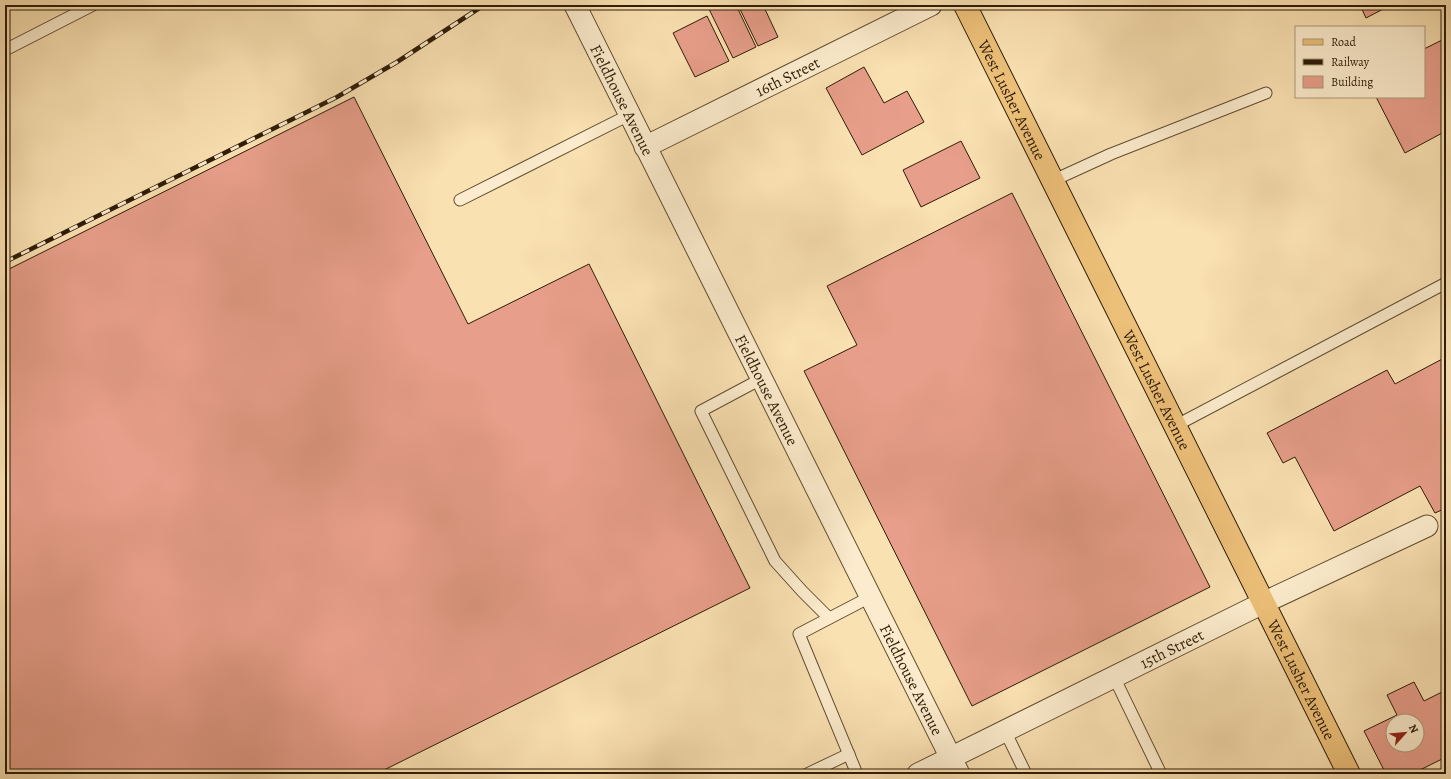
<svg xmlns="http://www.w3.org/2000/svg" width="1451" height="779" viewBox="0 0 1451 779" font-family="Alegreya,serif">
<rect width="100%" height="100%" fill="#fae1b2"/>
<filter id="stains"><feTurbulence type="fractalNoise" baseFrequency=".005" numOctaves="4"/><feColorMatrix values="0 0 0 0 .2 0 0 0 0 .09 0 0 0 0 .02 0 0 0 .5 -.17"/></filter>
<radialGradient id="worn" r=".72"><stop offset=".6" stop-color="#630" stop-opacity="0"/><stop offset="1" stop-color="#630" stop-opacity=".3"/></radialGradient>
<!-- building -->
<g fill="#e79e8a" stroke="#2e1c06" fill-rule="evenodd">
<polygon points="712,5 736,5 756,47 733,58 708,7"/>
<polygon points="738,5 763,5 778,37 758,46"/>
<polygon points="1360,5 1391,5 1366,18"/>
<polygon points="707,16 729,61 695,77 673,33"/>
<polygon points="1446,38 1446,131 1405,153 1376,97 1424,97 1424,49"/>
<polygon points="864,67 884,103 907,91 924,122 862,155 826,88"/>
<polygon points="354,97 468,324 589,264 750,588 376,774 5,774 5,271"/>
<polygon points="961,141 980,178 921,207 903,170"/>
<polygon points="1012,193 1210,587 972,706 804,371 857,345 827,286"/>
<polygon points="1446,357 1446,508 1435,513 1420,486 1334,531 1295,457 1283,463 1267,433 1387,370 1395,384"/>
<path d="M 1414,682 L 1424,701 L 1446,690 L 1446,757 L 1412,774 L 1386,774 L 1364,731 L 1397,715 L 1387,695 ZM 1393,721 L 1417,721 L 1417,745 L 1393,745 Z"/>
</g>
<g fill="none" stroke-linecap="round" stroke-linejoin="round">
<!-- service casing -->
<g stroke="#614d31" stroke-width="13">
<g id="service">
<polyline points="5,50 93,5"/>
<polyline points="1052,181 1111,154 1266,93"/>
<polyline points="460,200 629,115"/>
<polyline points="761,379 701,411 775,561 802,591 829,618"/>
<polyline points="1175,426 1446,283"/>
<polyline points="1114,677 1161,774"/>
<polyline points="1005,731 1026,774"/>
<polyline points="807,774 849,754"/>
<polyline points="857,774 799,634 870,597"/>
</g>
</g>
<!-- minor casing -->
<g stroke="#614d31" stroke-width="23">
<g id="minor">
<path id="s1" d="M 575,5 L 959,774"/>
<path id="s2" d="M 645,147 L 931,5"/>
<path id="s3" d="M 918,774 L 1263,603 L 1427,526"/>
</g>
</g>
<!-- primary casing -->
<g stroke="#2e1c06" stroke-width="24">
<g id="primary">
<path id="s4" d="M 965,5 L 1349,774"/>
</g>
</g>
<!-- service -->
<use href="#service" stroke="#fceccd" stroke-width="11"/>
<!-- minor -->
<use href="#minor" stroke="#fceccd" stroke-width="21"/>
<!-- primary -->
<use href="#primary" stroke="#edc079" stroke-width="22"/>
<!-- rail casing -->
<g stroke="#2e1c06" stroke-width="4.5">
<polyline id="rail" points="5,262 337,97 397,62 484,5"/>
</g>
<!-- rail -->
<use href="#rail" stroke="#fceccd" stroke-width="3" stroke-dasharray="9" stroke-linecap="butt"/>
</g>
<g text-anchor="middle" stroke-width="3.5" stroke-linejoin="round" paint-order="stroke">
<!-- street labels -->
<g font-size="16" fill="#2e1c06" stroke="#fceccd">
<text dy="6" stroke="none"><textPath href="#s2" startOffset="159">16th Street</textPath></text>
<text dy="6" stroke="none"><textPath href="#s1" startOffset="106">Fieldhouse Avenue</textPath></text>
<text dy="6" stroke="none"><textPath href="#s4" startOffset="106">West Lusher Avenue</textPath></text>
<text dy="6" stroke="none"><textPath href="#s1" startOffset="430">Fieldhouse Avenue</textPath></text>
<text dy="6" stroke="none"><textPath href="#s4" startOffset="430">West Lusher Avenue</textPath></text>
<text dy="6" stroke="none"><textPath href="#s3" startOffset="283">15th Street</textPath></text>
<text dy="6" stroke="none"><textPath href="#s1" startOffset="754">Fieldhouse Avenue</textPath></text>
<text dy="6" stroke="none"><textPath href="#s4" startOffset="754">West Lusher Avenue</textPath></text>
</g>
</g>
<!-- margin -->
<rect width="1451" height="779" fill="none" stroke="#fae1b2" stroke-width="20"/>
<rect x="6" y="6" width="1439" height="767" fill="none" stroke="#2e1c06" stroke-width="2"/>
<rect x="10" y="10" width="1431" height="759" fill="none" stroke="#2e1c06"/>
<!-- legend -->
<rect x="1295" y="26" width="130" height="72" fill="#fceccd" stroke="#aa997d"/>
<rect x="1303" y="39" width="20" height="6" fill="#edc079" stroke="#aa997d"/>
<text x="1331" y="46" font-size="12" fill="#2e1c06">Road</text>
<rect x="1303" y="59" width="20" height="6" fill="#2e1c06" stroke="#aa997d"/>
<text x="1331" y="66" font-size="12" fill="#2e1c06">Railway</text>
<rect x="1303" y="76" width="20" height="12" fill="#e79e8a" stroke="#aa997d"/>
<text x="1331" y="86" font-size="12" fill="#2e1c06">Building</text>
<!-- north arrow -->
<g transform="translate(1405 733) rotate(63)"><circle r="19" fill="#fceccd" stroke="#aa997d"/>
<path d="M0-3L7 15L0 10L-7 15Z" fill="#8f2418"/>
<text y="-6" font-size="11" font-weight="bold" text-anchor="middle" fill="#2e1c06">N</text>
</g>
<rect width="100%" height="100%" filter="url(#stains)"/>
<rect width="100%" height="100%" fill="url(#worn)"/>
</svg>
